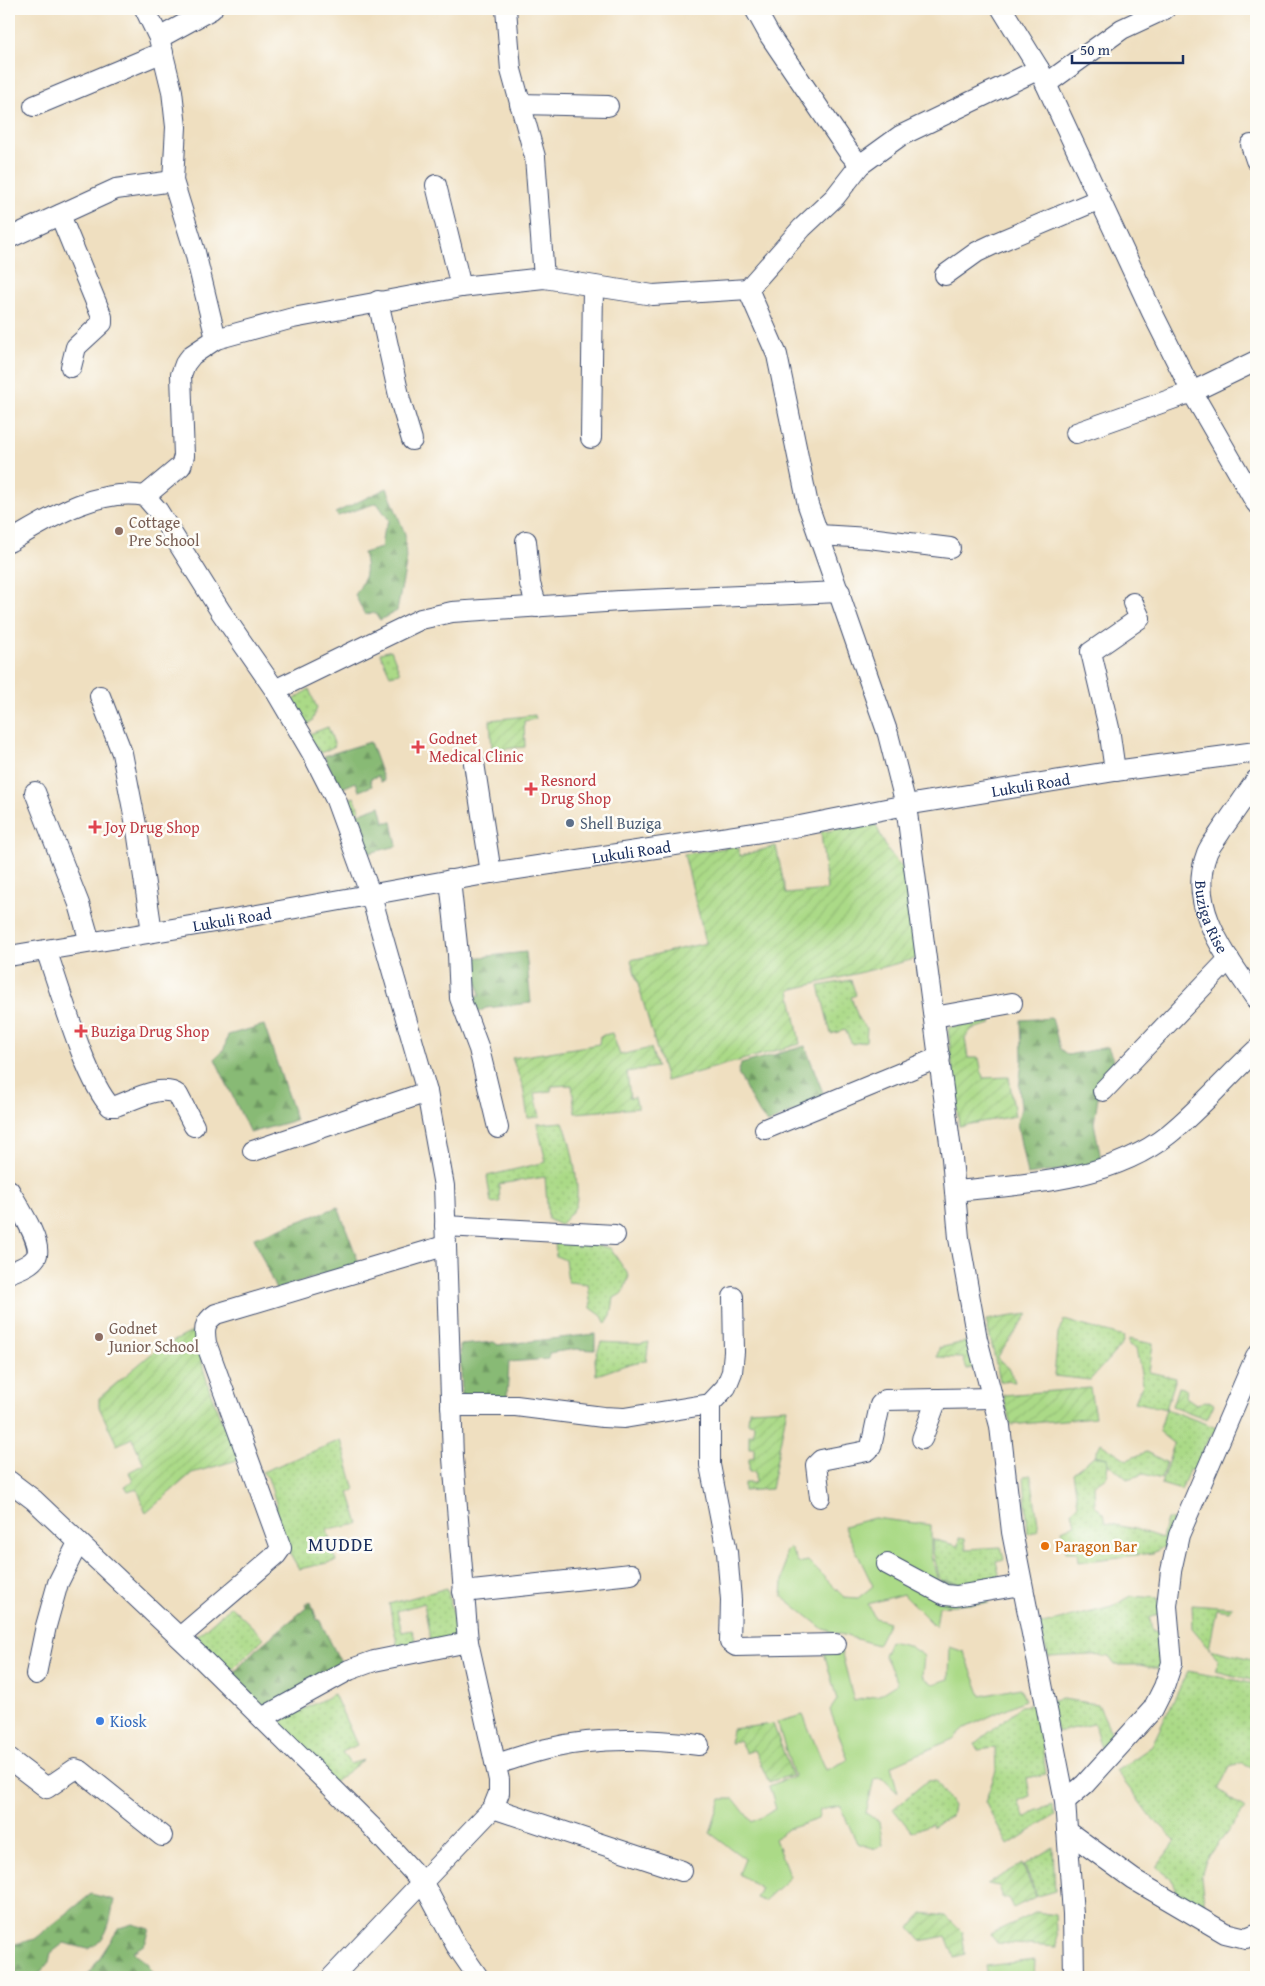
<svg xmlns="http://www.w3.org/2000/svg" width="1265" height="1986" viewBox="0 0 1265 1986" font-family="'Gentium Book Plus',serif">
<defs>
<pattern id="grass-dots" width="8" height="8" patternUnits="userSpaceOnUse" patternTransform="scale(1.25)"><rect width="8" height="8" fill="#abda87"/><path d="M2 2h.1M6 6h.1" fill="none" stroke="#93bb77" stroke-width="1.8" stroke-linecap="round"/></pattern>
<pattern id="forest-firs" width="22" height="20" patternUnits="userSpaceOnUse" patternTransform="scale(1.25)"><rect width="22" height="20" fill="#88ba74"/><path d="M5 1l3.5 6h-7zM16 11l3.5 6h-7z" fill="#6e9862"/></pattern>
<pattern id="garden-furrows" width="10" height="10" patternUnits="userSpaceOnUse" patternTransform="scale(1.25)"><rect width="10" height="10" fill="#abda87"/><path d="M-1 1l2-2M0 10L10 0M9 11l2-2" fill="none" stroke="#93bb77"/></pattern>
</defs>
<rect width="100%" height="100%" fill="#fdfcf7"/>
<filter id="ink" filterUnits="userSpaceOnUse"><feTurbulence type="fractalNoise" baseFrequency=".02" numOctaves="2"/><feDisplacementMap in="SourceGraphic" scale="10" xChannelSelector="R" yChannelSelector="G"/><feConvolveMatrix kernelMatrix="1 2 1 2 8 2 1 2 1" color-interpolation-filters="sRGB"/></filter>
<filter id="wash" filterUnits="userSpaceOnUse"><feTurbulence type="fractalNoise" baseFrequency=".0096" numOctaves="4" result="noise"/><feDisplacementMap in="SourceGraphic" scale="20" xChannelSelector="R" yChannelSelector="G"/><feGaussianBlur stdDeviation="1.12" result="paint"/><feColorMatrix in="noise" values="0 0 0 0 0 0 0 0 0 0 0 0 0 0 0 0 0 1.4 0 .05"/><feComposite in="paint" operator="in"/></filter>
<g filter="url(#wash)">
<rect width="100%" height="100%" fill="#efdfc0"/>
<!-- grass -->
<g fill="url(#grass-dots)" stroke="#638472">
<polygon points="391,650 400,673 390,675 380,653"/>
<polygon points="309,689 317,708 312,721 301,729 289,708 295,699"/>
<polygon points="328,727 335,746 321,753 307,735"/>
<polygon points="851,980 856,995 851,997 859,1020 867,1028 866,1041 852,1044 845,1030 831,1034 819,986"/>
<path d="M 563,1122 C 570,1138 582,1191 575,1207 C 572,1213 565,1219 560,1225 L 548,1219 L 545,1177 L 499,1184 L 500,1202 L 491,1203 L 487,1176 L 546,1162 L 537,1124 Z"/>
<polygon points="575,1241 610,1248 629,1276 623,1293 614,1298 611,1316 606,1324 602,1316 591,1308 588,1284 568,1282 565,1260 556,1256 555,1242"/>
<polygon points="1064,1320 1124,1337 1122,1344 1090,1380 1054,1376 1058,1334"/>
<polygon points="1129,1339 1153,1344 1149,1372 1176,1378 1166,1409 1217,1428 1201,1451 1204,1470 1189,1470 1181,1490 1161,1484 1174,1444 1159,1432 1166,1409 1135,1402 1143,1383 1136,1349 1129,1345"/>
<path d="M 601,1342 L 641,1344 L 649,1342 L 646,1361 C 632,1361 611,1371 596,1375 L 595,1359 Z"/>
<polygon points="341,1440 355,1490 349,1492 359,1524 327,1530 336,1561 299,1569 287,1548 273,1510 277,1506 268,1478 262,1472"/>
<polygon points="1101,1443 1127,1460 1146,1452 1166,1462 1161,1479 1144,1474 1127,1479 1109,1464 1108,1458 1095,1455"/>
<polygon points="1094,1456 1107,1458 1108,1465 1106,1477 1094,1485 1095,1505 1104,1514 1106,1523 1135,1529 1162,1538 1167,1519 1173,1520 1165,1546 1153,1553 1078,1562 1077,1552 1066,1552 1062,1530 1075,1524 1072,1511 1078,1504 1073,1473"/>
<polygon points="1031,1475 1039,1530 1028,1534 1024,1476"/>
<polygon points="959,1538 965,1539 966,1549 1001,1547 1004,1559 996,1561 1000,1578 986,1586 940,1580 933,1553 932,1539 958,1546"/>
<polygon points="447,1588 459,1637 431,1646 424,1603 397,1611 402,1632 412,1630 419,1649 399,1653 389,1604"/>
<polygon points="1131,1596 1158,1598 1159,1614 1150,1618 1152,1631 1166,1636 1163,1670 1140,1665 1115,1665 1109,1657 1092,1655 1048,1657 1039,1625 1112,1607"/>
<polygon points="1192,1604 1232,1607 1229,1611 1217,1609 1209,1649 1256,1660 1256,1681 1215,1671 1219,1660 1193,1629"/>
<polygon points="231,1606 264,1638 227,1675 196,1637"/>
<polygon points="1188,1671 1256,1684 1256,1770 1241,1763 1230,1766 1218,1790 1245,1809 1206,1860 1201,1877 1205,1910 1177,1896 1171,1878 1156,1867 1176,1841 1151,1817 1116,1771 1151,1747"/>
<polygon points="334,1694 357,1745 342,1752 350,1764 363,1760 333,1783 276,1723"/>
<polygon points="1062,1699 1098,1704 1114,1738 1102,1752 1094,1724 1057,1732 1049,1702"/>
<polygon points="1037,1704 1046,1774 1027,1778 1030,1796 1018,1801 1025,1818 1035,1811 1052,1805 1055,1815 1008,1845 985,1802 996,1771 995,1748 978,1750 975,1744 1021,1706"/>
<polygon points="936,1780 953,1806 951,1816 933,1827 931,1824 912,1832 893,1809 927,1781"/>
<polygon points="1053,1847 1055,1891 1037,1896 1024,1865"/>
</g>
<!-- forest -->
<g fill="url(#forest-firs)" stroke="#527469">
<path d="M 387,488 L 405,534 L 406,564 L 397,611 L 380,620 L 374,612 L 365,615 L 355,595 C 365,580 368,571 363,553 L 381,548 L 383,533 L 389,520 L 377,503 L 338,516 L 335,513 Z"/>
<polygon points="370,742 384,781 381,782 378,776 370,779 372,786 359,791 356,782 340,789 324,756"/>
<polygon points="380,806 384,822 392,822 397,846 365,854 352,816"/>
<polygon points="526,952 531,1003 486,1008 470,1017 462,998 480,996 472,958"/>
<polygon points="1052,1018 1060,1049 1068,1055 1108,1047 1117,1069 1100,1085 1094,1123 1102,1164 1027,1175 1017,1123 1021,1108 1019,1088 1022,1061 1021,1020"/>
<polygon points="264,1025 296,1120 250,1133 215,1059 224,1049 228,1035"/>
<path d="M 805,1046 L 825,1098 L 768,1123 C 756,1114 747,1088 738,1074 L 741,1064 Z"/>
<polygon points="338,1207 359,1263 276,1290 254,1238"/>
<polygon points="595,1334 595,1350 575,1349 549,1353 549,1359 509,1362 507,1398 462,1397 460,1345 494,1342 498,1345"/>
<polygon points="311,1602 317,1620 319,1619 343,1667 263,1713 230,1677 255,1650 306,1608 306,1604"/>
<path d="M 91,1894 L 114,1900 C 110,1920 109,1940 88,1949 L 64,1943 L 51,1953 L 49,1962 L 36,1977 L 9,1977 L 9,1948 L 15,1944 L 35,1939 Z"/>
<polygon points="133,1924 150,1929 145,1944 133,1952 147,1963 155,1977 87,1977 119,1928"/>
</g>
<!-- park -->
<g fill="#abda87" stroke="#638472">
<polygon points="874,1518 931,1525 931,1555 938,1581 985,1587 989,1603 939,1606 936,1627 903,1594 868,1604 875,1618 889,1622 877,1645 823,1629 782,1596 785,1552 790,1548 798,1563 808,1561 844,1597 858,1598 873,1586 844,1526"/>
<polygon points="890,1641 908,1645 924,1656 922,1676 933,1684 949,1679 950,1647 964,1652 981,1696 1020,1688 1025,1700 965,1728 953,1739 891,1766 898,1793 882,1778 874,1779 866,1813 879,1822 883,1845 876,1849 857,1843 840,1806 820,1810 818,1819 788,1829 775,1839 790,1877 764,1901 756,1898 761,1888 739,1874 745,1859 710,1833 721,1799 734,1799 752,1822 776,1809 769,1786 794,1776 777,1722 803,1715 826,1770 848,1760 830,1710 837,1700 824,1652 841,1650 854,1701 879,1695 898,1683 884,1655"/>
<polygon points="1035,1960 1034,1977 988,1977 986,1966"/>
</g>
<!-- garden -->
<g fill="url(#garden-furrows)" stroke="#638472">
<polygon points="535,715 536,719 524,721 525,747 492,750 490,720"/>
<polygon points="354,797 360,810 351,814 346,800"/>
<polygon points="875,823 888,851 904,869 919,958 790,990 800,1044 666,1081 631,960 706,943 684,854 738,846 740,856 776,846 786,894 827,890 821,832"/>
<polygon points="992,1015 991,1024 972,1029 965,1038 968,1058 979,1058 983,1078 1009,1077 1015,1116 959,1126 948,1028"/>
<polygon points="612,1033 620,1055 651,1048 657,1067 627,1072 630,1098 635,1097 638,1108 575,1113 572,1085 552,1086 551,1091 535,1093 540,1117 528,1118 523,1087 512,1058 599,1044 600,1036"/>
<polygon points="1028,1314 997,1358 1010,1369 1015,1382 1000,1381 986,1320"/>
<path d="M 196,1330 C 202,1377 218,1417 241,1459 L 192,1473 L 146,1513 L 137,1488 L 128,1491 L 125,1486 L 133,1482 L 129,1472 L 144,1464 L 132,1438 L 117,1445 L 99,1407 L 99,1398 L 156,1350 Z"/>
<polygon points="969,1341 975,1368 967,1369 963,1358 937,1357 939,1348"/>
<polygon points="1178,1387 1187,1389 1186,1397 1196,1404 1209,1401 1214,1404 1207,1419 1172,1406"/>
<polygon points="1090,1388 1095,1417 1011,1425 1003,1395"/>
<polygon points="787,1408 771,1489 744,1491 744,1483 755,1483 755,1472 749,1472 749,1458 754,1457 754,1448 749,1448 749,1434 753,1434 754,1424 748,1423 749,1410"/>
<polygon points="773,1724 792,1775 769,1782 754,1750 746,1753 739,1740 730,1744 732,1729"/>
<polygon points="1022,1864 1036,1897 1013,1908 1008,1898 1003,1898 999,1886 987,1884"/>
<polygon points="1037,1912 1055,1915 1057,1947 997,1943 990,1934"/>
<polygon points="922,1913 946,1916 962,1932 965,1954 954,1957 946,1936 921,1941 910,1928"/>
</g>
</g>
<g filter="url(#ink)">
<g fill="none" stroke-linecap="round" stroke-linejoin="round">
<!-- minor casing -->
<g stroke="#3b496d" stroke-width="22">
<g id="minor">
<polyline points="145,9 159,38 172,91 176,127 173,181 195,252 216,339"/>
<polyline points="506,9 511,70 535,157 544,278"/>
<polyline points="755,9 770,36 848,151 860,165"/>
<polyline points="1002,9 1039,69 1152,312 1192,392 1256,503"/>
<polyline points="159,38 212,9"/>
<polyline points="1046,84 1122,29 1165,9"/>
<polyline points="520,104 608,106"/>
<polyline points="34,106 163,52"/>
<polyline points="1251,145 1256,160"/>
<polyline points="436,185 461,287"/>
<polyline points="60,215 102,317 102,323 76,347 71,367"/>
<polyline points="9,238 116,189 173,181"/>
<polyline points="945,275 977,252 996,243 1100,199"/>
<polyline points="748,289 802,228 835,197 860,165 900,136 1039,69"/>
<polyline points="378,301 400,400 412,440"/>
<polyline points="1076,433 1192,392 1256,361"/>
<polyline points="591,438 593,286"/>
<polyline points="145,496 181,466 184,456 181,375 185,364 192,355 216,339 293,318 461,287 544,278 653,295 748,289 777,355 808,505 888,734 906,805 952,1158 959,1238 977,1339 1000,1426 1012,1532 1065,1801 1073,1914 1074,1977"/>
<polyline points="819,535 869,538 950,548"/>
<polyline points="526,541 530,584 537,607"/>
<path d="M 9,542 C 48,519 97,487 145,496 L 158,511 L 221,612 L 275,690 L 312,753 L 336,800 L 371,896 L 427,1092 L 444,1186 L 453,1458 L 468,1642 L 499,1780 L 499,1793 L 493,1808 L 332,1977"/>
<polyline points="275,690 421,619 452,612 620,601 840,592"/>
<polyline points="100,696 122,753 137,830 152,932"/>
<polyline points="474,763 491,873"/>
<polyline points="1115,771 1109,728 1091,652 1140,618 1133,603"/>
<path id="s1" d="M 1256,780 C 1245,797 1233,814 1221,831 C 1217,838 1210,845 1207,853 C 1186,907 1227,956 1256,999"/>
<polyline points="35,792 79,904 90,942"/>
<polyline points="450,880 458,954 460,998 479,1049 498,1128"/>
<path d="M 46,950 C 60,988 85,1079 110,1106 L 116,1106 C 133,1100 162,1083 178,1095 L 194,1126"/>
<path id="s2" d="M 9,956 L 257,915 L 491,873 L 800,826 L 906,805 L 1115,771 L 1256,752"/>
<polyline points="934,1017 1012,1003"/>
<polyline points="1103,1091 1229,959"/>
<polyline points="765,1129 940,1057"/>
<polyline points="253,1151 427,1092"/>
<path d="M 9,1190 C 16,1203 44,1244 36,1257 C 30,1266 18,1269 9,1273"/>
<path d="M 955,1191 C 1025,1184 1111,1181 1169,1134 C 1200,1109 1227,1077 1256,1050"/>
<polyline points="445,1226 615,1235"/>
<polyline points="710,1404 710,1465 727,1552 731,1600 730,1642 736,1646 836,1644"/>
<polyline points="451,1406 516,1406 603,1417 624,1418 710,1404 726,1387 732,1372 734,1352 733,1297"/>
<polyline points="922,1439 937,1399"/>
<polyline points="9,1481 34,1500 197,1654 371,1826 423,1883 456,1945 478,1977"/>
<polyline points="820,1497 816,1465 821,1460 867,1451 871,1447 880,1405 885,1400 992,1398"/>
<polyline points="887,1564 945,1595 956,1596 1022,1585"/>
<polyline points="463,1592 631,1574"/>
<path d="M 180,1637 L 276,1555 L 281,1548 L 206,1343 C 204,1329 204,1322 216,1314 L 444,1246"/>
<polyline points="36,1674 46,1626 58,1583 78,1543"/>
<polyline points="262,1718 349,1670 374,1661 468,1642"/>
<polyline points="9,1759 47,1788 75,1769 81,1771 162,1836"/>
<path d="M 496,1764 C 514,1759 532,1752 551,1748 C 598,1737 652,1739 699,1745"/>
<polyline points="1065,1801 1085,1784 1153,1709 1164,1687 1172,1663 1167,1606 1171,1571 1179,1535 1256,1356"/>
<polyline points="493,1808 682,1871"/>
<polyline points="1067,1831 1133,1879 1225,1933 1246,1938 1256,1934"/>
</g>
</g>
<!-- minor -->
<use href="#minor" stroke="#fff" stroke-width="20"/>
</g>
</g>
<!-- markers -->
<g fill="#8d6e63" stroke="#fdfcf7" stroke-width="2">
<circle cx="119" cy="531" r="5"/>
<circle cx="99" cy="1337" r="5"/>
</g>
<g fill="#e0444e" stroke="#fdfcf7" stroke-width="2">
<path d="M415.5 739.5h5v5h5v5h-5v5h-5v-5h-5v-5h5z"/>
<path d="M528.5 781.5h5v5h5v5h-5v5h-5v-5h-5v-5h5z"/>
<path d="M92.5 819.5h5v5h5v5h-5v5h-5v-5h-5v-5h5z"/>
<path d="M78.5 1023.5h5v5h5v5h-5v5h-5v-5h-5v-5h5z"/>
</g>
<circle fill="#5c6f8a" stroke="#fdfcf7" stroke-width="2" cx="570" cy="823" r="5"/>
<circle fill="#e8710a" stroke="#fdfcf7" stroke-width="2" cx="1045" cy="1546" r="5"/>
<circle fill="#3f7fe0" stroke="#fdfcf7" stroke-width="2" cx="100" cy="1721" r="5"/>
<g text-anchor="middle" stroke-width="5" stroke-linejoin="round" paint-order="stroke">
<!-- education labels -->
<g font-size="16" fill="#785e54" stroke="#fdfcf7" text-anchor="start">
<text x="129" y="528">Cottage<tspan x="129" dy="18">Pre School</tspan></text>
<text x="109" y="1334">Godnet<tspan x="109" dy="18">Junior School</tspan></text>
</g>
<!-- health labels -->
<g font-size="16" fill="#be3a42" stroke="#fdfcf7" text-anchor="start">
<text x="429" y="744">Godnet<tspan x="429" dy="18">Medical Clinic</tspan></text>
<text x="541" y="786">Resnord<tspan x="541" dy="18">Drug Shop</tspan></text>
<text x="105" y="833">Joy Drug Shop</text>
<text x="91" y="1037">Buziga Drug Shop</text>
</g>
<!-- street labels -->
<g font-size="16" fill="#1b2f5e" stroke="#fdfcf7">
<text dy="6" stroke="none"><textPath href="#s2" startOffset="1036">Lukuli Road</textPath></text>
<text dy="6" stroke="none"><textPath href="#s2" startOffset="631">Lukuli Road</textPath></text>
<text dy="6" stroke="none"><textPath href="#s1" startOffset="154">Buziga Rise</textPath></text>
<text dy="6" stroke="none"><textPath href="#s2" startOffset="226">Lukuli Road</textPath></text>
</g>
<!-- service labels -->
<g font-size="16" fill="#4e5e75" stroke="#fdfcf7" text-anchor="start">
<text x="580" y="829">Shell Buziga</text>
</g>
<!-- food labels -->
<g font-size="16" fill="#c56008" stroke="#fdfcf7" text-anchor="start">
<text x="1055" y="1552">Paragon Bar</text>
</g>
<!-- shop labels -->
<g font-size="16" fill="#366cbe" stroke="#fdfcf7" text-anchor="start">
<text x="110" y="1727">Kiosk</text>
</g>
<!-- quarter labels -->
<g font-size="19" letter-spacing="1" fill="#1b2f5e" stroke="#fdfcf7">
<text x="341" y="1551">MUDDE</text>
</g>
</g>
<!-- margin -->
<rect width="1265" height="1986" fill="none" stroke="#fdfcf7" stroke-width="30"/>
<!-- scale -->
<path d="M1072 55v8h111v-8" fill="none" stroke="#1b2f5e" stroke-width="2.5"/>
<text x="1080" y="55" font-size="15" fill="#1b2f5e" stroke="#fdfcf7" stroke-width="4" paint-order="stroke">50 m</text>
</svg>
